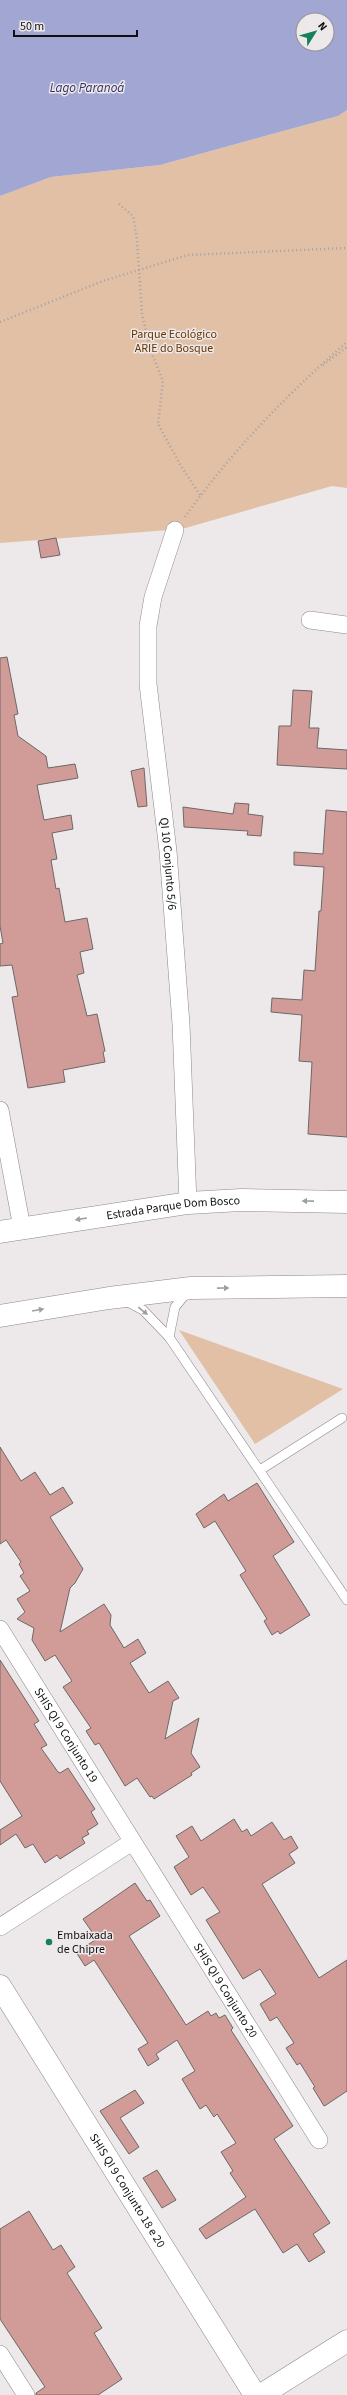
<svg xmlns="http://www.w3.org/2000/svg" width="347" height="2395" viewBox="0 0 347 2395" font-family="'Source Sans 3',sans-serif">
<rect width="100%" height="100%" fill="#ede8ea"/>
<!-- green -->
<g fill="#e1c0a6">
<polygon points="347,110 347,488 332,486 182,529 0,543 0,196 51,177 160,165 338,116"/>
<polygon points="179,1330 343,1389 255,1444"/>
</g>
<!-- water -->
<path fill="#a1a6d2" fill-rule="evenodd" d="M 0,0 L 347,0 L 347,110 L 338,116 L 160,165 L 51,177 L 0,196 ZM 303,20 L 327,20 L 327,44 L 303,44 Z"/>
<!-- building -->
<g fill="#d19c98" stroke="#6c6867">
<polygon points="56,538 60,555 41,558 38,541"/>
<polygon points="7,657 18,714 14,715 18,736 46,756 48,768 75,764 78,778 37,785 44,820 71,815 73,829 52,833 57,859 51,860 56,889 59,888 65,922 87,918 93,949 80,952 84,973 77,975 87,1016 97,1014 105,1051 103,1052 105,1062 63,1070 65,1082 28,1088 12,997 18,996 12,965 0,966 0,944 3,943 0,926 0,658"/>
<polygon points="293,690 312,691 309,728 319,728 317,748 347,750 347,769 277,765 279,726 291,726"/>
<polygon points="144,768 147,806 138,807 131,771"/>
<polygon points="235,803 249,804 248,814 263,816 261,836 247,835 248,831 184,827 183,807 233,814"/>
<polygon points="326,810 347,812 347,1137 308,1134 312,1062 299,1061 302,1015 271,1012 272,998 302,1000 304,970 315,971 319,911 321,911 324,867 294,865 294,852 323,854"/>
<polygon points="0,1447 21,1481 35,1472 50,1495 63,1487 73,1503 50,1517 83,1569 75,1583 70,1588 60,1632 104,1604 111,1615 110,1625 124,1648 138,1639 146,1653 130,1663 149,1693 168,1681 179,1698 173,1701 165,1739 199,1718 191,1753 200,1767 191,1773 192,1775 154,1799 152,1796 150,1797 137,1778 125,1786 99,1743 95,1745 86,1731 91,1728 63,1687 72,1681 55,1655 45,1661 32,1640 34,1628 17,1619 25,1612 17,1599 30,1591 20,1576 24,1573 19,1564 21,1562 6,1540 0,1544"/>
<polygon points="257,1483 294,1542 273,1556 310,1615 280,1634 278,1631 272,1635 264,1621 267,1619 240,1575 246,1571 215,1521 204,1528 196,1514 224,1494 228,1501"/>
<polygon points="0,1660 39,1721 34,1724 47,1745 41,1748 58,1772 60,1773 68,1768 95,1809 91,1812 98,1824 87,1831 89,1834 82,1838 85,1843 60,1859 57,1855 45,1863 33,1844 25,1848 16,1834 0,1845 0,1830 22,1816 0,1781"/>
<polygon points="234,1819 242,1832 247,1829 251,1836 272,1822 284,1840 291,1836 298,1848 289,1854 295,1863 262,1884 319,1978 347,1960 347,2091 326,2105 324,2106 313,2088 315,2087 300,2063 297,2065 286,2048 294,2043 277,2017 270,2021 260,2004 276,1994 260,1969 243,1979 206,1920 220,1912 203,1887 191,1895 174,1867 189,1857 176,1836 192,1826 201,1841"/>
<polygon points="135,1883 147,1901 150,1900 160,1916 129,1936 172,2003 186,2025 208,2011 211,2016 216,2013 219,2018 225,2015 233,2028 231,2030 293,2126 274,2139 330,2223 313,2234 325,2252 309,2262 297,2244 283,2253 255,2209 206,2239 199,2229 246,2197 230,2173 233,2171 221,2152 236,2143 217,2114 214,2117 206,2105 200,2109 182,2079 195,2071 177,2040 156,2054 159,2059 148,2066 138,2049 148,2043 94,1960 85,1966 76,1952 97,1939 83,1919"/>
<polygon points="135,2090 144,2103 120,2118 139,2147 129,2154 100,2111"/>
<polygon points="157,2170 176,2200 162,2208 143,2178"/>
<polygon points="29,2211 53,2250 61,2245 75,2267 67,2273 102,2328 94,2333 122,2379 98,2395 36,2395 36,2393 45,2387 0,2319 0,2229"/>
</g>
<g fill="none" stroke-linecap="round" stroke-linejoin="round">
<!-- lane casing -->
<g stroke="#8c888a" stroke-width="10">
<g id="lane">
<polyline points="126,1301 143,1310 169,1337 347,1600"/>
<polyline points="169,1337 175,1307 188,1291"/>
<polyline points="260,1470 342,1418"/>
</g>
</g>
<!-- street casing -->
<g stroke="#8c888a" stroke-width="18">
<g id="street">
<path id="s1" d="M 175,530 L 153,597 L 148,626 L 148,684 L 168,851 L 181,1024 L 188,1203"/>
<polyline points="310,620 347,625"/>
<polyline points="0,1110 22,1228"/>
<path id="s2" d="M 0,1629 L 319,2140"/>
<polyline points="0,1927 132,1842"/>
<polyline points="0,2354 26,2395"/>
</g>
</g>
<!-- secondary casing -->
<g stroke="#8c888a" stroke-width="23">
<g id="secondary">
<path id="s3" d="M 0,1986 L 255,2395"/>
<polyline points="261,2395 347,2341"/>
</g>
</g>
<!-- primary casing -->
<g stroke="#8c888a" stroke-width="23">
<g id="primary">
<path id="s4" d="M 0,1232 L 188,1203 L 241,1200 L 347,1202"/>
<polyline points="0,1316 109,1298 191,1288 347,1286"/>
</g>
</g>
<!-- path -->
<g stroke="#a4a1a2" stroke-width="2.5" stroke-dasharray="1 3" stroke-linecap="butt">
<polyline points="119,204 133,216 137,240 142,314 151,352 163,381 158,424 181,466 200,495"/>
<polyline points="0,322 103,281 188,255 347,248"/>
<polyline points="323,365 347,347"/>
<path d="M 185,517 C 231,452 287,394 347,342"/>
</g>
<!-- lane -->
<use href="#lane" stroke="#fff" stroke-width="9"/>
<!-- street -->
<use href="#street" stroke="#fff" stroke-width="17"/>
<!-- secondary -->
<use href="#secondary" stroke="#fff" stroke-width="22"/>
<!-- primary -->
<use href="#primary" stroke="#fff" stroke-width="22"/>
</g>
<!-- one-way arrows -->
<defs><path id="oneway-solid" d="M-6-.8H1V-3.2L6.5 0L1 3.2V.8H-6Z"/></defs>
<g fill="#9f9f9f">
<use href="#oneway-solid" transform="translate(308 1201) rotate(-179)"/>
<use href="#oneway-solid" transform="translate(81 1219) rotate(171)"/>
<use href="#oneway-solid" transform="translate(223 1288) rotate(-1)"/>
<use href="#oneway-solid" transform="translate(38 1310) rotate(-10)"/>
<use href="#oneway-solid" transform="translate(143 1311) rotate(39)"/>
</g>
<!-- markers -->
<circle fill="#15805b" stroke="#ede8ea" stroke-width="1.5" cx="49" cy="1942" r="4"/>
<g text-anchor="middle" stroke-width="3" stroke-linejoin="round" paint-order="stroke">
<!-- park labels -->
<g font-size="12" fill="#693600" stroke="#ede8ea">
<text x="174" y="338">Parque Ecológico<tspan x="174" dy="14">ARIE do Bosque</tspan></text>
</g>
<!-- street labels -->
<g font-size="12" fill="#100f10" stroke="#ede8ea">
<text dy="4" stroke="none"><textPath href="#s1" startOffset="339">QI 10 Conjunto 5/6</textPath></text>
<text dy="4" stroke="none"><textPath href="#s4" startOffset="175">Estrada Parque Dom Bosco</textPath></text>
<text dy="4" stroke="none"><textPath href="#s2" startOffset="125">SHIS QI 9 Conjunto 19</textPath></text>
<text dy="4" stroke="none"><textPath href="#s2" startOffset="426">SHIS QI 9 Conjunto 20</textPath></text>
<text dy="4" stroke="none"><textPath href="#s3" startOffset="241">SHIS QI 9 Conjunto 18 e 20</textPath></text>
</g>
<!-- poi labels -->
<g font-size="12" fill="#100f10" stroke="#ede8ea" text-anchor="start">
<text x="57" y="1939">Embaixada<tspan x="57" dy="14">de Chipre</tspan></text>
</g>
<!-- water labels -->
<g font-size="13" font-style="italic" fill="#32336a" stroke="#ede8ea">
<text x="87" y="92">Lago Paranoá</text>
</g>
</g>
<!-- north arrow -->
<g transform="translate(315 32) rotate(53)"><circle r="19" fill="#ede8ea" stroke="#959193"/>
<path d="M0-3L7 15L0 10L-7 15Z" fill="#15805b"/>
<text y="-6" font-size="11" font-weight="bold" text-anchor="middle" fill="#100f10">N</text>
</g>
<!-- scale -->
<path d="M14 30v6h123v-6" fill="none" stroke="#100f10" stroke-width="2"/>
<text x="20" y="30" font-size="12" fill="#100f10" stroke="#ede8ea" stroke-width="3" paint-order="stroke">50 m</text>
</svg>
